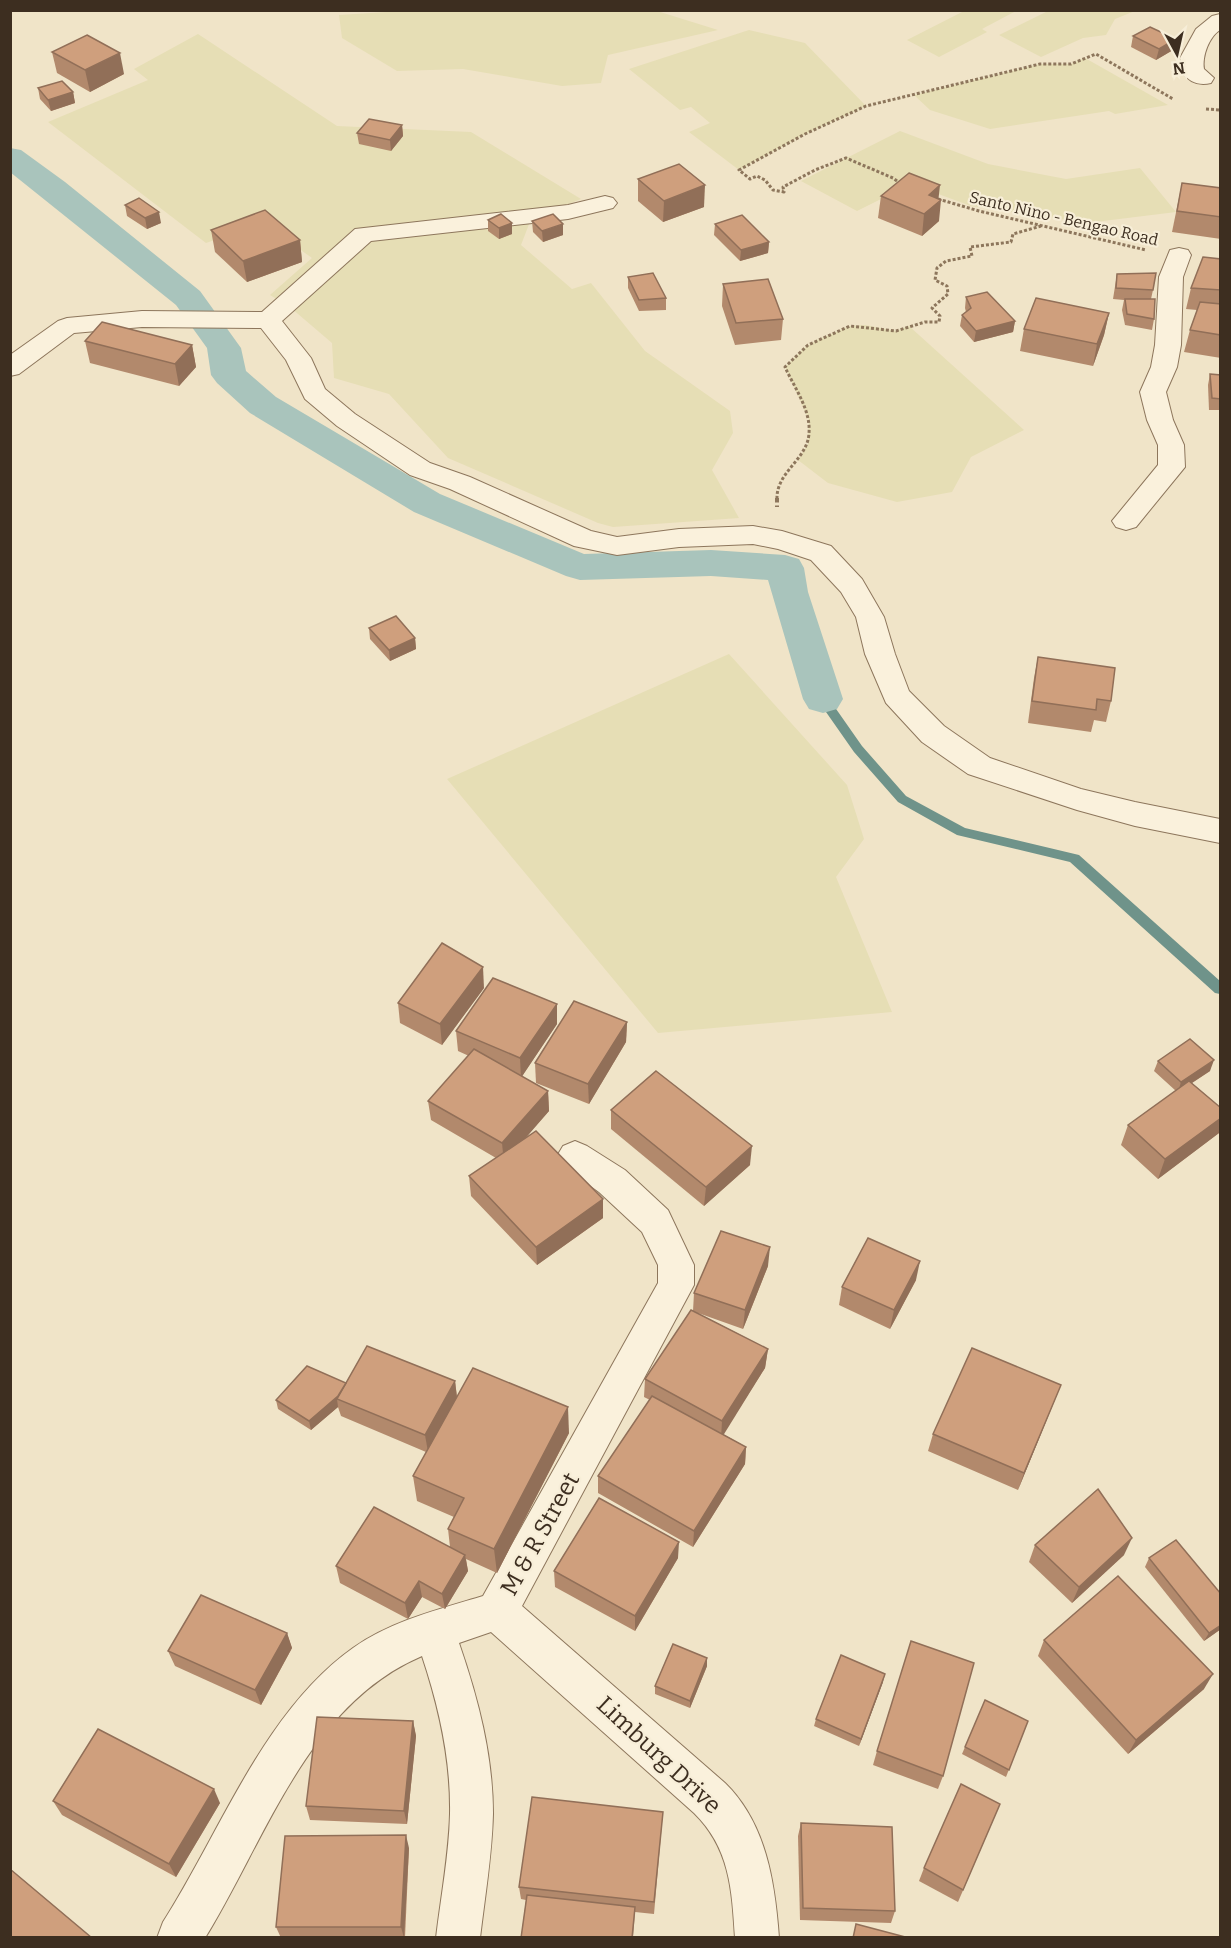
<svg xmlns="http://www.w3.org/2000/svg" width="1231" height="1948" viewBox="0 0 1231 1948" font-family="Bitter,serif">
<rect width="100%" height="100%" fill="#f0e4c8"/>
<!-- farmland -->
<g fill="#e6deb5">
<polygon points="1050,10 1135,10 1135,11 1115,19 1106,35 1083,38 1041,57 999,35"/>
<polygon points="402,11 657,11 718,30 608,55 601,83 562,86 463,69 397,71 342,38 339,15"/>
<polygon points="1012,11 1014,12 982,29 987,32 939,57 907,40 964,11"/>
<polygon points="749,30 805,43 866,106 805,134 739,170 689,132 710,123 691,107 680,110 629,69"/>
<polygon points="198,34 337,126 471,132 581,199 531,219 521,245 572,289 591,283 645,351 730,411 733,433 712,470 739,518 613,527 598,523 448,458 389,394 334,378 332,343 291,308 270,295 312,258 263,223 206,243 48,122 148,80 134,69"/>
<polygon points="1085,58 1168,105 1115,114 1109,111 990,129 930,110 914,95 1040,64 1071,64"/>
<polygon points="900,131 988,164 1066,179 1140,168 1176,212 1087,223 971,206 911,184 857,211 801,181"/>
<polygon points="865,325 896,331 909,326 1024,430 971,457 952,492 897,502 828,483 798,460 808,444 809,420 785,367 803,349 817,340 850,326"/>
<polygon points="729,654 847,785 864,839 836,877 892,1012 658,1033 447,779"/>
</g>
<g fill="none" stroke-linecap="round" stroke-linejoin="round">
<!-- stream -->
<polygon fill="#6f938a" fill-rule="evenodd" points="823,695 827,696 862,746 906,796 965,828 1079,855 1220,981 1220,994 1215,993 1070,862 957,835 898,802 854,752 819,702 817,699"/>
<!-- canal -->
<polygon fill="#a9c4bc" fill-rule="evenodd" points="10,148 21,150 65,182 200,291 241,348 246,371 276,397 440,494 584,554 711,550 785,555 799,559 804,568 808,592 843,699 837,709 823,713 809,709 803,699 768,580 711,576 580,580 566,576 414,512 250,413 217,383 211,375 207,348 176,305 10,172"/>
<!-- minor casing -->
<g stroke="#8d765c" stroke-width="2">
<g id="minor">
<path d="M 1220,14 L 1220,30 C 1209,37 1202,56 1204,69 L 1214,78 L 1211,83 C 1199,86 1189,82 1182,72 L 1180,58 L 1196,29 L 1212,16 Z"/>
<polygon points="605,196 613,198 617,203 613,208 568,219 371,241 282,321 311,358 325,389 355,414 430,463 470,477 591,531 617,537 679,529 753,526 782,531 831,546 862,579 884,617 895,654 909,691 944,726 990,758 1081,789 1135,802 1220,819 1220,843 1135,826 1077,810 968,774 922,742 886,703 865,654 856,617 841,592 811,560 778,549 753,544 679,547 617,555 574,546 450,489 410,475 337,426 305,399 286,360 261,328 142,327 74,333 19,374 10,376 10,355 58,321 67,318 142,311 262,312 355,229 568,205"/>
<polygon points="1179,248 1188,250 1191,255 1183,277 1181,345 1177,367 1166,392 1173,420 1184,445 1185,467 1136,527 1126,530 1116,527 1112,521 1158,465 1158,445 1147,420 1140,392 1151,367 1155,345 1159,277 1170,250"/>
<path d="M 575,1141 L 587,1146 L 625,1170 L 668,1210 L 694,1265 L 694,1285 L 522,1606 L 725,1783 C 766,1823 775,1882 779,1938 L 735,1938 C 732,1890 730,1848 694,1813 L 491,1632 L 459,1643 C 478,1698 493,1755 493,1814 C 492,1855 485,1896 480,1938 L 436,1938 C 441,1896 449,1855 450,1814 C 451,1759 439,1707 422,1656 C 307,1705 266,1839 205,1938 L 157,1938 L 163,1922 C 220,1833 264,1711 353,1648 C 391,1621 440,1609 483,1596 L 658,1283 L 658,1265 L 642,1232 L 599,1192 L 563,1166 L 557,1156 L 563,1146 Z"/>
</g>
</g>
<!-- path-far1 -->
<g stroke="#8d765c" stroke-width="3" stroke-dasharray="3 2" stroke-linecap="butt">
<polyline points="1206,109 1220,110"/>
<polyline points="901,184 893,178 846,158 815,170 783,187 784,192 773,190 765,180 757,176 750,179 739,170 805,134 866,106 1040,64 1071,64 1096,54 1173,99"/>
<polyline points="938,199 979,211 1146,250"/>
<path d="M 777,499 C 776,472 808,459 809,433 C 811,410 794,387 785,367 L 808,345 L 850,326 L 896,331 L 925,322 L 939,322 L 940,316 L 932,308 L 948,294 L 947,286 L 935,280 L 937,268 L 946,261 L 972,256 L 970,247 L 1011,242 L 1013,234 L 1041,226"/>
</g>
<!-- path -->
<polyline stroke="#8d765c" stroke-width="4" stroke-dasharray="4.5 3" stroke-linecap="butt" points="777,498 777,507"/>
<!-- minor -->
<use href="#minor" fill="#faf1dc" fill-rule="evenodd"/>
</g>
<!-- wall -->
<g fill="#b2896c">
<polygon points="1133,36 1173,50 1156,60 1131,47"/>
<polygon points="52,52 124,74 90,92 57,73"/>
<polygon points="38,88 73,92 75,103 51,111 40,99"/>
<polygon points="402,125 403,136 391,151 359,144 357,133"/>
<polygon points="638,179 704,207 663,222 638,201"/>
<polygon points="1182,183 1221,188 1221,239 1172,232"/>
<polygon points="881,196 938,199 939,221 922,236 878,218"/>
<polygon points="125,205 161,223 147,229 127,216"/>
<polygon points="488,220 512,223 512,234 499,239 488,231"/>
<polygon points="532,221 563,235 543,242 533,232"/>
<polygon points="715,224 769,242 768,253 740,261 714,235"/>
<polygon points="211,230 300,240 302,262 247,282 215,252"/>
<polygon points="1221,259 1221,358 1184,352 1190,330 1197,310 1186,309 1191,288"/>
<polygon points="1117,274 1153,290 1151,299 1154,319 1152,330 1125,325 1122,310 1124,300 1113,299"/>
<polygon points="628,277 666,298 666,310 639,311 628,288"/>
<polygon points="723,284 783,319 781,340 735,345 722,306"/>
<polygon points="966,297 1015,321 1013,332 974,342 960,326 962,315 966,312 965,308"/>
<polygon points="1109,313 1104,335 1093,366 1020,351 1024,329"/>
<polygon points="85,341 192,345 196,367 179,386 90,363"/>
<polygon points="1210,374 1221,375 1221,410 1209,410 1208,385"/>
<polygon points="369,628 415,638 416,649 390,661 370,639"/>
<polygon points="1038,657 1111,701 1106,722 1094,720 1091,732 1028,723 1034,678"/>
<polygon points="484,988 442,1045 400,1023 398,1003"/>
<polygon points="627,1022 626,1042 589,1104 536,1083 535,1063"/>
<polygon points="557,1024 522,1076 548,1091 549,1111 524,1139 603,1218 537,1265 471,1196 469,1176 496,1158 431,1120 428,1101 469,1056 458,1051 456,1031"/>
<polygon points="1158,1061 1210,1071 1192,1083 1221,1108 1221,1130 1219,1133 1158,1179 1121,1145 1128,1125 1176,1091 1154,1071"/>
<polygon points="611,1110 750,1165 704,1206 611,1129"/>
<polygon points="768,1266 743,1329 698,1313 768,1349 765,1368 723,1434 746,1447 745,1464 693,1547 598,1493 598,1476 650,1400 644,1397 645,1379 693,1311 694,1293"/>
<polygon points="916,1280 890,1329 839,1305 842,1287"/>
<polygon points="455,1381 457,1397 569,1433 497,1573 466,1559 468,1571 445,1609 422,1597 408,1619 340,1583 336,1566 450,1547 448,1529 454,1517 417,1501 413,1476 426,1452 341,1416 338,1407 311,1430 278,1409 276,1400 346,1383"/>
<polygon points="1061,1385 1054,1402 1018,1490 928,1451 933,1434"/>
<polygon points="1035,1545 1124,1555 1072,1603 1029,1562"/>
<polygon points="678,1558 635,1631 555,1587 554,1571"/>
<polygon points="1149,1558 1221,1594 1221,1629 1204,1641 1145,1567"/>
<polygon points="287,1633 292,1648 261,1705 175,1666 168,1651"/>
<polygon points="1044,1640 1204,1689 1128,1754 1038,1656"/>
<polygon points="707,1658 707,1666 690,1708 655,1694 655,1686"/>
<polygon points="883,1682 859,1746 814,1726 816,1719"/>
<polygon points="413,1721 416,1736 407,1824 310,1820 306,1806"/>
<polygon points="1028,1721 1006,1777 962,1754 965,1747"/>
<polygon points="877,1751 943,1776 938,1789 873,1765"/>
<polygon points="53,1801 220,1803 176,1877 62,1815"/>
<polygon points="1000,1804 958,1902 919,1881 924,1868"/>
<polygon points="663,1812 654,1914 635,1912 633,1938 521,1938 526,1900 521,1899 519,1887"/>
<polygon points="801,1823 895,1911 891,1923 800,1920 798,1836"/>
<polygon points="409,1848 405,1938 281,1938 276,1927"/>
</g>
<!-- shaded-wall -->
<g fill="#916f58">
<polygon points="1176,39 1173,50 1156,60 1159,49"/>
<polygon points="120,53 124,74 90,92 85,70"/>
<polygon points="73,92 75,103 51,111 48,100"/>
<polygon points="402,125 403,136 391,151 390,140"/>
<polygon points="705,185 704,207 663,222 664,201"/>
<polygon points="940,185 938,203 941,200 939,221 922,236 924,214 929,195"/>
<polygon points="159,212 161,223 147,229 145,218"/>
<polygon points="512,223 512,234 499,239 499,228"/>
<polygon points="563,224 563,235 543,242 542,231"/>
<polygon points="300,240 302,262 247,282 243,261"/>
<polygon points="769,242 768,253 740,261 741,250"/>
<polygon points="1109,313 1104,335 1093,366 1097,344"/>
<polygon points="1015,321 1013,332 974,342 976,331"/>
<polygon points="192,345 196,367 179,386 175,364"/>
<polygon points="415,638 416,649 390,661 389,650"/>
<polygon points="483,967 484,988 442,1045 440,1024"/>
<polygon points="557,1004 557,1024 521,1078 520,1058"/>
<polygon points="627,1022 626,1042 589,1104 588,1084"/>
<polygon points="1214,1060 1210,1071 1178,1092 1181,1082"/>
<polygon points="548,1091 549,1111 504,1163 502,1143"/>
<polygon points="1221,1118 1221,1130 1219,1133 1158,1179 1165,1159"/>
<polygon points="752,1146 750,1165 704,1206 706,1187"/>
<polygon points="603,1199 603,1218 537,1265 536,1247"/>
<polygon points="770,1247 768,1266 743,1329 745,1310"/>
<polygon points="920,1261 916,1280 890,1329 894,1310"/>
<polygon points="768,1349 765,1368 721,1439 722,1421"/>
<polygon points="455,1381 457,1398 428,1452 425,1435"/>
<polygon points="351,1385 337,1399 338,1407 311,1430 309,1421"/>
<polygon points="1061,1385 1054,1402 1018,1490 1024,1473"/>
<polygon points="568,1407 569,1433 497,1573 494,1549"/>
<polygon points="746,1447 745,1464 693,1547 694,1531"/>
<polygon points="1132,1538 1124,1555 1072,1603 1079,1587"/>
<polygon points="679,1542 678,1558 635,1631 635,1616"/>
<polygon points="465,1555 468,1571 445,1609 442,1594"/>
<polygon points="419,1581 422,1597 408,1619 405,1603"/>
<polygon points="1221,1625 1221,1629 1204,1641 1209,1633"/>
<polygon points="287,1633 292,1648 261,1705 255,1690"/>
<polygon points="707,1658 707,1666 690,1708 690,1701"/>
<polygon points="885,1674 883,1682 859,1746 861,1739"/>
<polygon points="1213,1674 1204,1689 1128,1754 1136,1740"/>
<polygon points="413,1721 416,1736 407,1824 404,1811"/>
<polygon points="214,1789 220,1803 176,1877 169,1864"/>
<polygon points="406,1835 409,1848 404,1938 401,1927"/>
</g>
<!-- building -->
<g fill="#cf9f7d" stroke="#916f58" stroke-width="1.5">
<polygon points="1150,27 1176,39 1159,49 1133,36"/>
<polygon points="87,35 120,53 85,70 52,52"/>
<polygon points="62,81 73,92 48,100 38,88"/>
<polygon points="369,119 402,125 390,140 357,133"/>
<polygon points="679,164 705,185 664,201 638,179"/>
<polygon points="909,173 940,185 929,195 941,200 924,214 881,196"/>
<polygon points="1182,183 1221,188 1221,217 1177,211"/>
<polygon points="139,198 159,212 145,218 125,205"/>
<polygon points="265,210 300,240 243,261 211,230"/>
<polygon points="501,214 512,223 499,228 488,220"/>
<polygon points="553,214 563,224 542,231 532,221"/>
<polygon points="742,215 769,242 741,250 715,224"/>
<polygon points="1203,257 1221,259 1221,290 1191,288"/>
<polygon points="653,273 666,298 639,300 628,277"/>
<polygon points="1156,273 1153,290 1116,288 1117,274"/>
<polygon points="768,279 783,319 736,323 723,284"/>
<polygon points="987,292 1015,321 976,331 962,315 971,308 966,297"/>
<polygon points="1036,298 1109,313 1097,344 1024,329"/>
<polygon points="1125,299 1155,299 1154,319 1127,314"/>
<polygon points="1200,302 1221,304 1221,335 1190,330"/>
<polygon points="102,322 192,345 175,364 85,341"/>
<polygon points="1210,374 1221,375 1221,399 1212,398"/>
<polygon points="396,616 415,638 389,650 369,628"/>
<polygon points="1038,657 1115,668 1111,701 1097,699 1096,710 1032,701"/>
<polygon points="442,943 483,967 440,1024 398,1003"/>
<polygon points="493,978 557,1004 520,1058 456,1031"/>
<polygon points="574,1001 627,1022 588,1084 535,1063"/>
<polygon points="1190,1039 1214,1060 1181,1082 1158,1061"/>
<polygon points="474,1049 548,1091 502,1143 428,1101"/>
<polygon points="656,1071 752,1146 706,1187 611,1110"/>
<polygon points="1189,1081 1221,1108 1221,1118 1165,1159 1128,1125"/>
<polygon points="536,1131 603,1199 536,1247 469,1176"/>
<polygon points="721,1231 770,1247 745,1310 694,1293"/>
<polygon points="868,1238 920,1261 894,1310 842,1287"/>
<polygon points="691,1310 768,1349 722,1421 645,1379"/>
<polygon points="367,1346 455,1381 425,1435 337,1399"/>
<polygon points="972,1348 1061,1385 1024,1473 933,1434"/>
<polygon points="307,1366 346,1383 338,1396 309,1421 276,1400"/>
<polygon points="473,1368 568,1407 494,1549 448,1529 464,1498 413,1476"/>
<polygon points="652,1396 746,1447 694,1531 598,1476"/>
<polygon points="1098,1489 1132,1538 1079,1587 1035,1545"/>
<polygon points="599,1498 679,1542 635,1616 554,1571"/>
<polygon points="374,1507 465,1555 442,1594 419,1581 405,1603 336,1566"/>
<polygon points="1176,1540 1221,1594 1221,1625 1209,1633 1149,1558"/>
<polygon points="1118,1576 1213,1674 1136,1740 1044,1640"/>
<polygon points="201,1595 287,1633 255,1690 168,1651"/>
<polygon points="911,1641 974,1663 943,1776 877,1751"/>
<polygon points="673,1644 707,1658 690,1701 655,1686"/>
<polygon points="841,1655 885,1674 861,1739 816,1719"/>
<polygon points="985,1700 1028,1721 1009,1770 965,1747"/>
<polygon points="317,1717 413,1721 404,1811 306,1806"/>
<polygon points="98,1729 214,1789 169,1864 53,1801"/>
<polygon points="961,1784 1000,1804 963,1890 924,1868"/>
<polygon points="532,1797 663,1812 654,1902 519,1887"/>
<polygon points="801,1823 892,1827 895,1911 803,1908"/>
<polygon points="406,1835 401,1927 276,1927 285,1836"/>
<polygon points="10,1869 92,1938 10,1938"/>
<polygon points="527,1895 635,1907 632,1938 521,1938"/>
<polygon points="856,1924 909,1938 853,1938"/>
</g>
<g text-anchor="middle" stroke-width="4.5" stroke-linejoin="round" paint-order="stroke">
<!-- far-street labels -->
<g font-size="16" fill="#3d2e20" stroke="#f7eed8">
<text transform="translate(1064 218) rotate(13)" y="6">Santo Nino - Bengao Road</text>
</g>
<!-- near-street labels -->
<g font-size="24" fill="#3d2e20" stroke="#f7eed8">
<text transform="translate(540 1534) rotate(-61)" y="8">M &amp; R Street</text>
<text transform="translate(659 1755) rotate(43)" y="8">Limburg Drive</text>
</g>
</g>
<!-- border -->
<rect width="1231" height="1948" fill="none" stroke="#3d2e20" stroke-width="24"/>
<!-- north arrow -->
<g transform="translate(1177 54) rotate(172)" stroke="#f7eed8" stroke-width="4.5" paint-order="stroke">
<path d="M0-4.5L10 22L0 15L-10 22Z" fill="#3d2e20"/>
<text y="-9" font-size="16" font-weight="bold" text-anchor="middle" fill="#3d2e20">N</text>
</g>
</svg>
